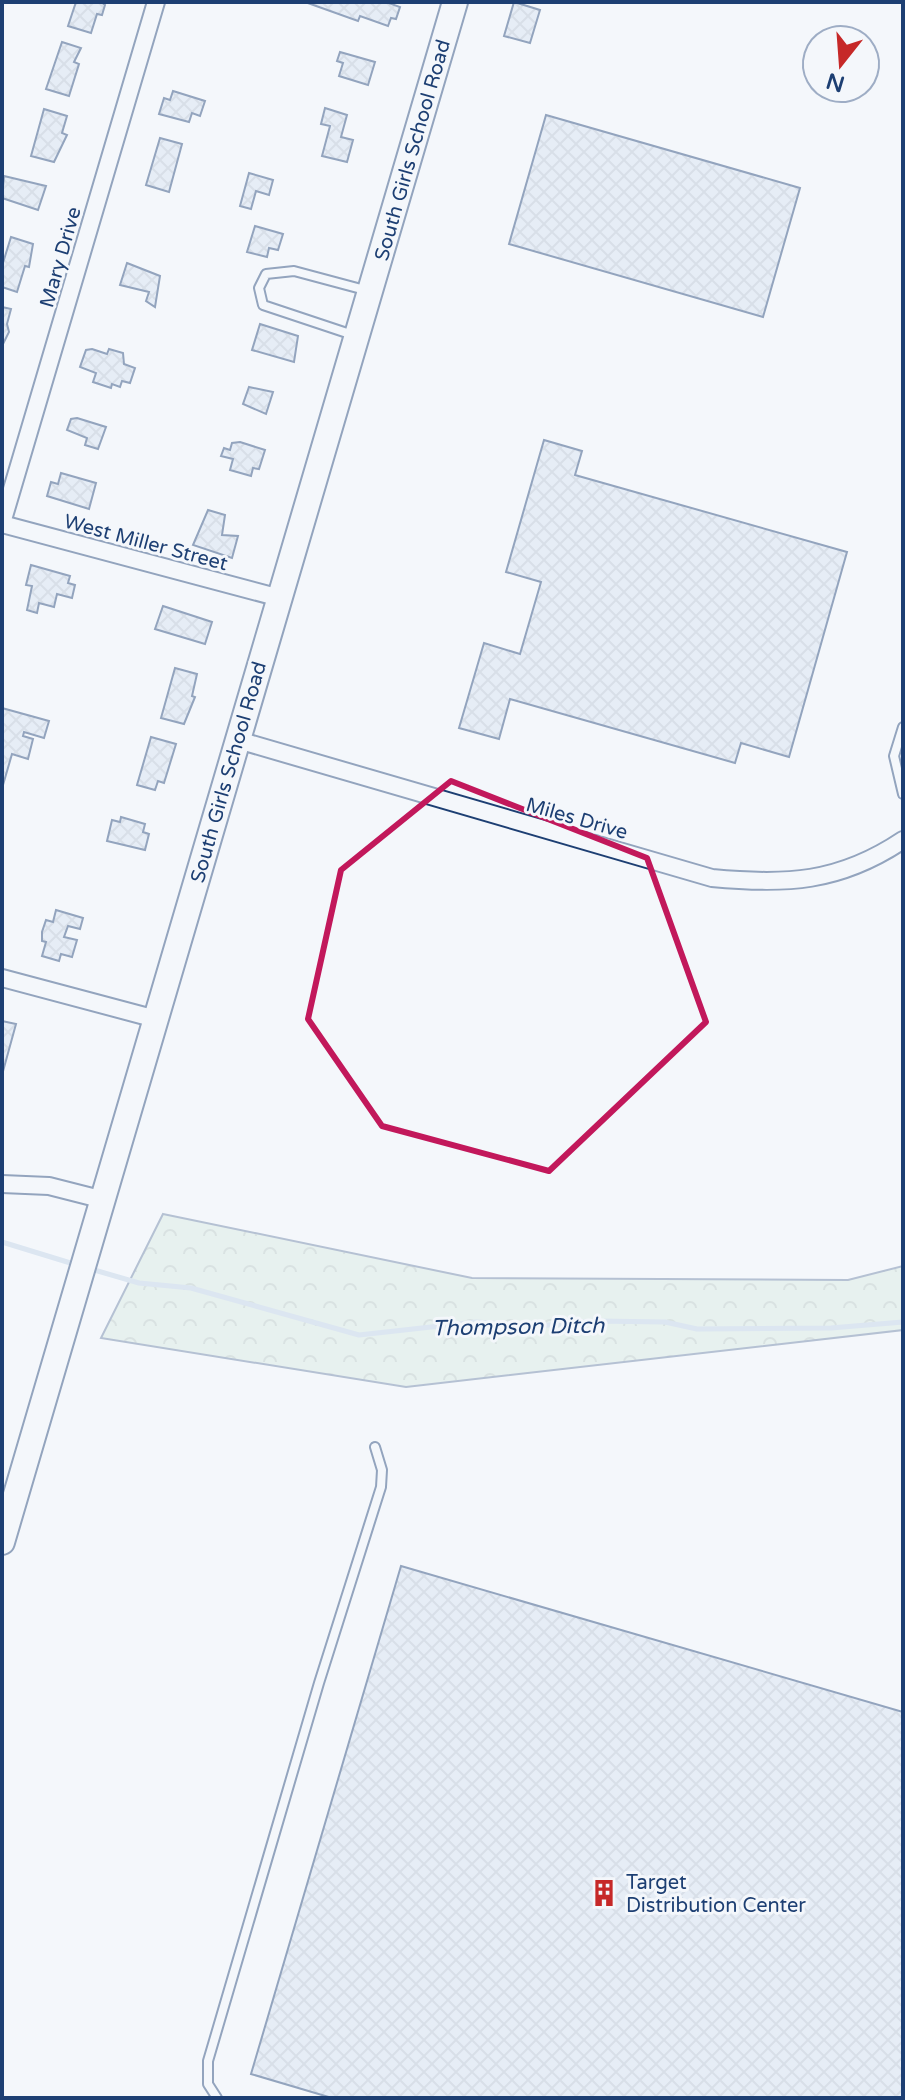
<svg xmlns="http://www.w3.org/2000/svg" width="905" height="2100" viewBox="0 0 905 2100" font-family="'Varela Round',sans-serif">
<defs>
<pattern id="forest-crowns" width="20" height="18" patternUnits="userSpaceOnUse" patternTransform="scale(2)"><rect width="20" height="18" fill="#d7e8df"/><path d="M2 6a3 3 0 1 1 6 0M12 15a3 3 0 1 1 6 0" fill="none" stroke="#b8c8c3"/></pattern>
<pattern id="building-cross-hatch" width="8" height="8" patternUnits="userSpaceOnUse" patternTransform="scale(2)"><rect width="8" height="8" fill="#d5e0f0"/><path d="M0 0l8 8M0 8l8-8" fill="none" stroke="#b6c1d1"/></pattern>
</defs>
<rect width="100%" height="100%" fill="#f4f7fb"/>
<!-- forest -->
<polygon fill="url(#forest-crowns)" stroke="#687fa3" stroke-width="2" points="163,1214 472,1278 848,1280 903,1266 903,1330 406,1387 101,1338"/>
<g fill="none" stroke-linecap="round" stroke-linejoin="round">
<!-- stream -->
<g stroke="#bed0e5" stroke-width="5">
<polyline points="2,1242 77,1265"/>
<polyline points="91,1269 139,1283 191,1288 359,1335 476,1322 537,1326 597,1321 665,1322 697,1329 831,1328 903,1322"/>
</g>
</g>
<!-- building -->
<g fill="url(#building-cross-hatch)" stroke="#1d3f73" stroke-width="2">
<polygon points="76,2 101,2 105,5 102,15 97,14 91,33 68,26"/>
<polygon points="305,2 386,2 400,7 396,19 391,18 388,26 360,16 358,21"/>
<polygon points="514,2 540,10 530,43 504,36"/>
<polygon points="62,42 81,48 74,62 79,64 69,96 46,89"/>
<polygon points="340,52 375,62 368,85 339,76 343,63 337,61"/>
<polygon points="173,91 205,101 200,116 192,113 189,122 159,114 164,98 170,100"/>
<polygon points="325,108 347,115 341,137 353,140 347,162 322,156 330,126 321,124"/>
<polygon points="44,109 67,116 62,133 67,135 54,162 31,156"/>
<polygon points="546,115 800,188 763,317 509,244"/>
<polygon points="160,138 182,144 169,192 146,185"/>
<polygon points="249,173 273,180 269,195 256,191 251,209 240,206"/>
<polygon points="4,176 46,186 38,210 2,198"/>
<polygon points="255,226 283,234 278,250 269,248 267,257 247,252"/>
<polygon points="11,237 33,244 29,267 25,266 17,292 2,287 2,266"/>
<polygon points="127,263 160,276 155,307 146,301 149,292 120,285"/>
<polygon points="2,307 11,309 7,324 9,332 2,346"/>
<polygon points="260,324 298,336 294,362 252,350"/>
<polygon points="92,349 107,354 109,349 123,353 124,364 135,368 130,383 122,381 120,387 112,384 111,388 93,382 96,373 80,367 86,350"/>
<polygon points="249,387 273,392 266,414 243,404"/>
<polygon points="77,418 106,427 98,449 85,445 87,438 67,430 71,419"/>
<polygon points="544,440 582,451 575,475 847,552 789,757 741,743 735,763 510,699 499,739 459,728 484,643 520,654 541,582 506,572"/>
<polygon points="240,442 265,450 259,469 253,468 251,476 230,470 233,459 221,456 224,448 230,450 232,443"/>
<polygon points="61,473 96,483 89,509 47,496 51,482 58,484"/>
<polygon points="208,510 225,515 222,535 238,536 232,558 193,545"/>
<polygon points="31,565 70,576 68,583 75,585 72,598 57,594 54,607 39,603 37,613 27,610 32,586 26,585"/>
<polygon points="163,606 212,622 205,644 155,629"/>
<polygon points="175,668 197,674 192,696 195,697 184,724 161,718"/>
<polygon points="2,708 49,721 44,738 24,732 23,736 33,739 28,759 12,754 3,785"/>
<polygon points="151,737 176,744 164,783 158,781 155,790 137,785"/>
<polygon points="121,817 145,824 143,832 149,834 145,850 107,841 112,820 120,822"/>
<polygon points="56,910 83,918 80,929 68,926 64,937 77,940 72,957 61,954 59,961 42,956 46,942 42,941 42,932 46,920 53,922"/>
<polygon points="2,1021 16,1024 2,1075"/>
<polygon points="401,1566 903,1712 903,2098 332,2098 251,2074"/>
</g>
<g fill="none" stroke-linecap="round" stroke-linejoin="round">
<!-- lane casing -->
<g stroke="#1d3f73" stroke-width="12">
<g id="lane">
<polyline points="353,335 263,305 259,288 266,274 294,271 365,290"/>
<polyline points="903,727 894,756 903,794"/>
<polyline points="217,2098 208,2084 208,2061 319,1683 381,1487 382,1470 375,1447"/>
</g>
</g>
<!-- street casing -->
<g stroke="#1d3f73" stroke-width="20">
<g id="street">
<polyline points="2,523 156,2"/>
<polyline points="2,524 280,598"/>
<path d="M 238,740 L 712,878 C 785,885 839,883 903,840"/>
<polyline points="2,978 156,1019"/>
<polyline points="2,1184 49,1186 104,1200"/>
</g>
</g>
<!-- secondary casing -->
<g stroke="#1d3f73" stroke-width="28">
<polyline id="secondary" points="2,1542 455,2"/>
</g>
<!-- lane -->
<use href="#lane" stroke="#f4f7fb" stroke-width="8"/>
<!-- street -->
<use href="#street" stroke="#f4f7fb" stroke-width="16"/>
<!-- secondary -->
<use href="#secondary" stroke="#f4f7fb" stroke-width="24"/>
</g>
<!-- marked area -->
<path d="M0 0H905V2100H0ZM 451,781 L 647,858 L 706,1022 L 549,1171 L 382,1126 L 308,1019 L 341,870 Z" fill="#f4f7fb" fill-opacity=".55" fill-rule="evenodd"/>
<path fill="none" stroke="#c2185b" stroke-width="6" stroke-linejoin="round" d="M 451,781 L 647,858 L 706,1022 L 549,1171 L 382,1126 L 308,1019 L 341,870 Z"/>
<!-- icons -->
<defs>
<g id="building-bare" transform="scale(2.16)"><path d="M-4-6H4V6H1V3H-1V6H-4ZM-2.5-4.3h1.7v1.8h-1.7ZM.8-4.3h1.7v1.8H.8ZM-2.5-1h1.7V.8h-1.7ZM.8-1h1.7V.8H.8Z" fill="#c62828" stroke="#f4f7fb" stroke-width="2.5" paint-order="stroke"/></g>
</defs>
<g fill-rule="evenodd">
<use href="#building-bare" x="604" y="1893"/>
</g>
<g text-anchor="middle" stroke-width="6" stroke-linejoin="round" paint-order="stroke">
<!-- street labels -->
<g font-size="20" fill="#1d3f73" stroke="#f4f7fb">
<text transform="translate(412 150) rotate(-74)" y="7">South Girls School Road</text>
<text transform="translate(60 257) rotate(-74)" y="7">Mary Drive</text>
<text transform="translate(146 542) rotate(15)" y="7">West Miller Street</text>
<text transform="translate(228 772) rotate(-74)" y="7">South Girls School Road</text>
<text transform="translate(577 818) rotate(16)" y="7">Miles Drive</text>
</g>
<!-- poi labels -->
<g font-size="20" fill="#1d3f73" stroke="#f4f7fb" text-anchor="start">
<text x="626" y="1889">Target<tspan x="626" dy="23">Distribution Center</tspan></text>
</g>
<!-- water labels -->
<g font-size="22" font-style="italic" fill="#1d3f73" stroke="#f4f7fb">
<text transform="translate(518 1326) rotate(-1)" y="8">Thompson Ditch</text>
</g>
</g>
<!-- border -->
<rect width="905" height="2100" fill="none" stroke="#1d3f73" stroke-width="8"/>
<!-- north arrow -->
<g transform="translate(841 64) rotate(197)"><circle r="38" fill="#f4f7fb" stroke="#9eadc5" stroke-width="2"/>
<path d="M0-6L14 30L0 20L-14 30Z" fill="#c62828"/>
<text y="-12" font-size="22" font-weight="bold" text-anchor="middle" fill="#1d3f73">N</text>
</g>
</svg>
